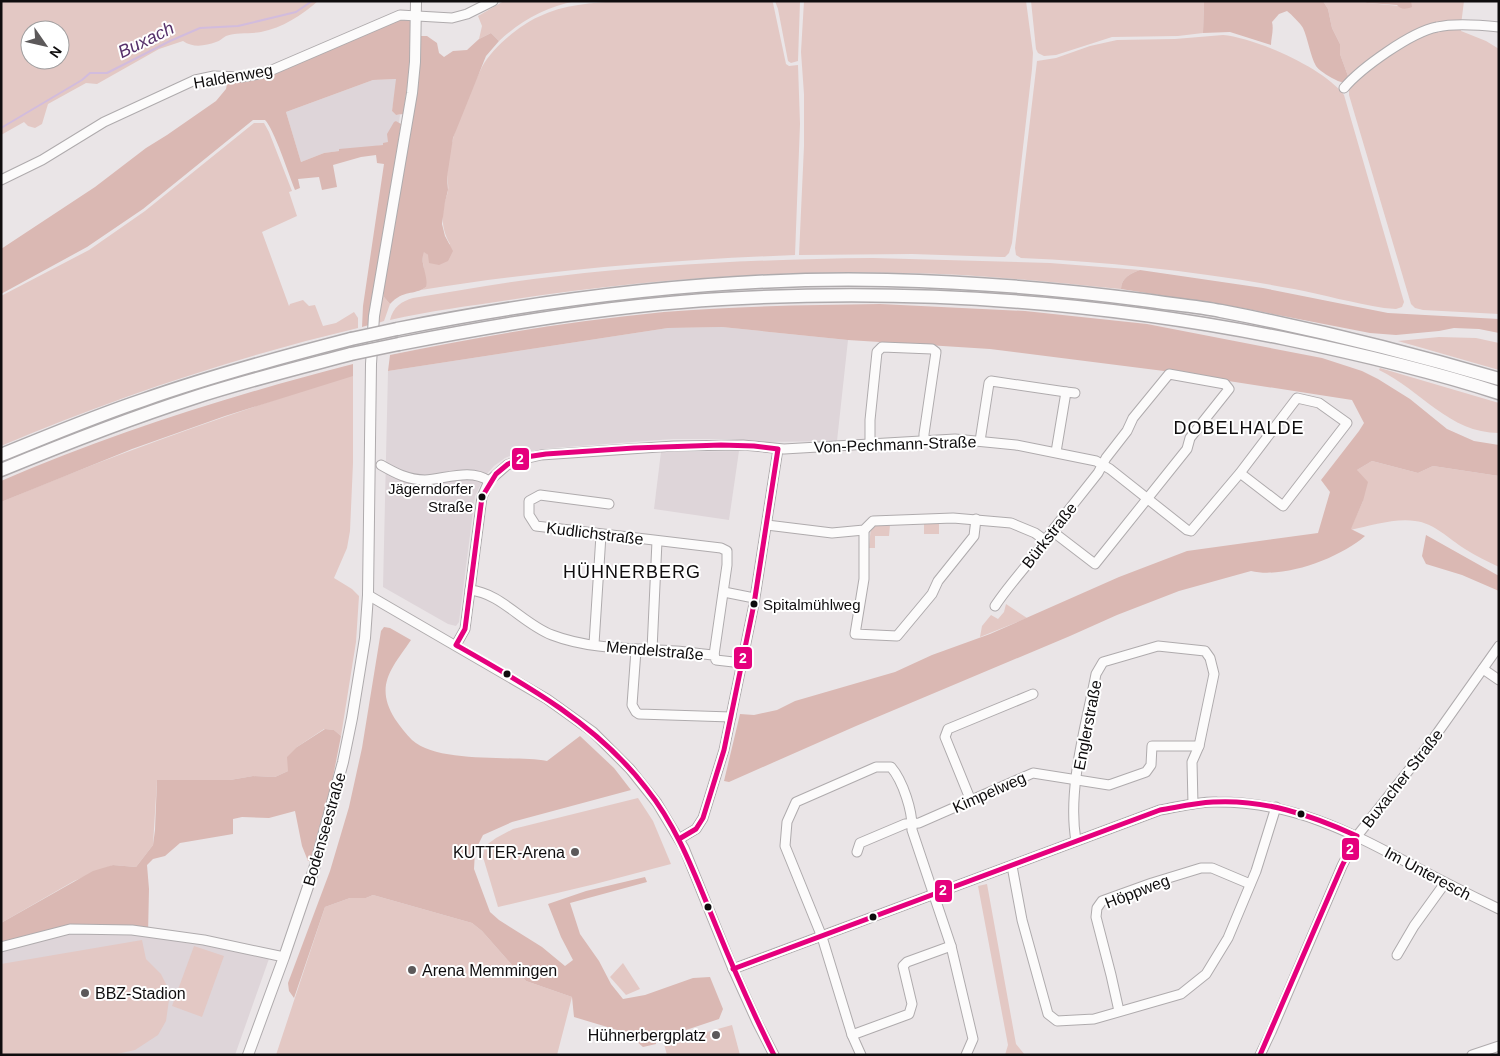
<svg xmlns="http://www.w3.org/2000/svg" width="1500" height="1056" viewBox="0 0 1500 1056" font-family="Arial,sans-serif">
<rect width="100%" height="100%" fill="#eae5e7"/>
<!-- built -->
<g fill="#ded5d9">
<polygon points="397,79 392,111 396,115 400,115 399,123 396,121 388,142 384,145 324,153 301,162 286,112 373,80"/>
<polygon points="722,327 848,340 837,441 765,442 730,439 673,439 553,448 518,453 505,458 494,466 485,476 475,496 459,622 456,626 448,624 383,587 388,371 668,328"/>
<polygon points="739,451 729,520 654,509 661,452"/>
<polygon points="70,931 131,932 203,942 270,956 235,1055 1,1055 1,949"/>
</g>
<!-- green -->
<g fill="#e3c8c4" fill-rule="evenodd">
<path d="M 1,1 L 318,1 C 302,15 282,28 261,32 C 250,34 236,32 226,36 C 222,38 220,41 216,42 C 205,46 193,48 183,41 L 159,49 L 97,84 L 86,83 L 48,104 L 42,124 L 35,128 L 28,126 L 24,122 L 1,135 ZM 30,30 L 60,30 L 60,60 L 30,60 Z"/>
<path d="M 504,1 L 576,1 C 545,7 522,20 499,41 L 491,33 L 479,39 L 482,26 L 478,16 Z"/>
<path d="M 620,1 L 772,1 L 773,3 L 786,64 L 789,66 L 798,65 L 800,124 L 795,255 C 670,260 545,270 421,290 L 426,287 L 422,255 L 424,251 L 428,255 L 450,244 C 442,230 441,217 445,201 C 446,197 448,193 448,190 C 449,185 447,180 447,175 C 449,137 466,100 482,67 C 492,48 520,25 538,17 C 564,4 592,3 620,1 Z"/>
<polygon points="775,1 800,1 798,61 791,63 788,61 778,9"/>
<polygon points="804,1 1026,1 1033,53 1032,69 1012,243 1009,253 1005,257 1001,257 912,254 799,255 804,146 804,94 801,52"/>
<polygon points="1031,1 1204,1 1203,33 1178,36 1112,37 1056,55 1044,56 1038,53 1036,49"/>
<polygon points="1323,1 1361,1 1367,3 1411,7 1411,1 1464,1 1461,25 1440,25 1347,79 1348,76 1340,54 1340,44 1332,28 1328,9"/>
<polygon points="1461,27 1461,31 1486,41 1499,49 1499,314 1423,310 1415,308 1411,304 1349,95 1349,88 1364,71 1427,32"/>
<path d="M 1223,35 C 1256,38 1324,68 1344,95 L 1404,302 L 1402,307 L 1396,309 L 1384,308 C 1353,303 1324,295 1294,289 C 1204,272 1112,262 1021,258 L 1016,255 L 1015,248 L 1037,61 L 1056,58 L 1090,46 L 1117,40 L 1175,39 Z"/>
<path d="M 254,123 L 264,123 L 269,132 L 292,191 L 289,192 L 297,216 L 262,232 L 289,306 L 290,304 L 303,300 L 309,306 L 315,305 L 323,326 L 336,323 L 354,312 L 358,318 L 358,328 C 236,357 116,397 1,446 L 1,296 L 89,250 L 145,211 Z"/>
<path d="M 873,258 L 1050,263 L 1140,270 C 1131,273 1121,278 1121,289 C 1049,282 978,274 906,273 C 773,270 640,280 509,300 C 469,306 429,311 390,320 C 393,307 402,301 413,298 C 462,290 510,281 559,276 C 663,264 768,259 873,258 Z"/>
<polygon points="383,287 384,297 390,304 384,321 378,323"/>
<polygon points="1439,337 1476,338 1499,343 1499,370 1398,341"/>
<path d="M 1380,368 L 1499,403 L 1499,433 C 1449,433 1421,390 1379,370 Z"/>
<path d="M 349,376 L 353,376 L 353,463 L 350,531 L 347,548 L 334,578 L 352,589 L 359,596 L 356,642 L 341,736 L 334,730 L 324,729 L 297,747 L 288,771 L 275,777 L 253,776 L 230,780 L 157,780 L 153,845 L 136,867 L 113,865 L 74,881 L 1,923 L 1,502 C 115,454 231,413 349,376 Z"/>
<path d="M 1372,461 L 1418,473 L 1433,466 L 1499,476 L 1499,567 C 1487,561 1476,556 1465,549 C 1449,539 1434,523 1415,521 C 1394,518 1371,526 1350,530 L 1363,501 L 1357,470 Z"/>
<rect x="924" y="523" width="15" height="11"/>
<polygon points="890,525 889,536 875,536 875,548 869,548 871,526"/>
<polygon points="1006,604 1027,618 980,637 982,626 991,615 998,619 1004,612"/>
<polygon points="638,798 653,821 671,864 595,884 498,907 483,857 485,846 496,838 513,829"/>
<polygon points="987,884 1016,1044 1025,1055 1005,1055 1008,1045 978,886"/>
<polygon points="373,895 472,923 482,931 526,981 572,997 557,1055 276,1055 325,907 350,898 366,898"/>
<polygon points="142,940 146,959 161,974 167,986 169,1000 166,1021 158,1035 135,1050 112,1055 1,1055 1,964"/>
<polygon points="194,946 224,956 202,1017 172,1006"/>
<polygon points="623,963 640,989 626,995 610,977"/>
<polygon points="732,1025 740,1055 667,1055 664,1044"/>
</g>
<!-- forest -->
<g fill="#dab8b3">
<path d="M 1204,1 L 1323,1 L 1328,9 L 1332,28 L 1340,44 L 1340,54 L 1348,76 C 1346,79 1346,81 1343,82 C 1338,83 1318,70 1316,66 C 1310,55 1308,39 1303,28 C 1301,24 1291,14 1287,11 L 1279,14 L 1272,22 C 1274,30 1271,38 1271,45 L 1230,32 L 1203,33 Z"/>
<path d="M 1361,1 L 1411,1 L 1412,7 C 1406,9 1401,10 1397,5 L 1367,3 Z"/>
<path d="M 399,18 L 408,18 L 411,21 L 412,41 L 409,74 L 403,114 L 396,115 L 392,111 L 396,79 L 373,80 L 286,112 L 301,162 L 324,153 L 339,151 L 339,149 L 383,145 L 383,143 L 388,142 L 387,134 L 394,122 L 396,121 L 401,124 L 369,325 L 362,327 L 363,306 L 384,164 L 377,163 L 376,155 L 361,157 L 333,165 L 337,187 L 322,190 L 319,177 L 298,179 L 300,188 L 295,190 C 289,175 274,129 265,120 L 253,120 L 143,209 L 87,247 L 1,294 L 1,249 L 95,187 L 146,148 L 167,135 L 216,101 L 226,89 L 228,79 L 243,79 Z"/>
<path d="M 491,33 L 499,41 L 486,56 L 453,138 L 447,177 L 448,190 L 445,202 L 442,224 L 445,236 L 453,251 L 448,261 L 439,265 L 429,263 L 428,255 L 424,252 C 419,263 429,276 426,287 C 413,296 404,289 390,304 L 384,297 L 383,287 L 415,107 L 419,79 L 421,36 L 427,36 L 437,43 L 439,53 L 444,57 L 453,51 L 467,50 L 479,39 Z"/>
<path d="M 1140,270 L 1263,288 L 1388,313 L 1499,319 L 1499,333 L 1479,329 L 1454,328 L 1439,331 L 1396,335 L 1370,333 L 1242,308 L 1121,289 C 1121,278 1131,273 1140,270 Z"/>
<path d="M 880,304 L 1025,311 L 1147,324 L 1322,358 L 1362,371 L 1378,379 L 1410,399 L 1447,429 L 1474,441 L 1499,445 L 1499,476 L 1433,466 L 1418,473 L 1372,461 L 1357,470 L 1368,482 L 1363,501 L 1351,529 L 1365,536 C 1340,558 1284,579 1251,571 L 1179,591 L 1117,615 L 1070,636 L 856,726 L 729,782 L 724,781 L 740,714 L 754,715 L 777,710 L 795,701 L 895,672 L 932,655 L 990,634 L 1119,577 L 1187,551 L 1318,533 L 1330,492 L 1321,480 L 1359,431 L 1364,423 L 1352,400 L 1164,371 L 990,349 L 848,340 L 722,327 L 668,328 L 388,371 L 390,355 C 481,336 572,321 664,312 C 736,306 808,305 880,304 Z"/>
<path d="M 353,364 L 353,376 L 225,416 L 132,449 L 1,502 L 1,481 C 115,432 233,395 353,364 Z"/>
<polygon points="1426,535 1499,576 1499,591 1462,575 1426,564 1422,556"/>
<path d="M 384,627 L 390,628 L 411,640 C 392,668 374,685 395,719 C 400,726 406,734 412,740 C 439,764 512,755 547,761 L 580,736 L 614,768 L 631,790 L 512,822 L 483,835 L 475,851 L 474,869 L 490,912 L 499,920 L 542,947 L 565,966 L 573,960 L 561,937 L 548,904 L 586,891 L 645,877 L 647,882 L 570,903 L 580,934 L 599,961 L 611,984 L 623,999 L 645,995 L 693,978 L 710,977 L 723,1009 L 719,1019 L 656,1040 L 656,1044 L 643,1047 L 627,1033 L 574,1017 L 572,997 L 526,981 L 482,931 L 472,923 L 373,895 L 366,898 L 350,898 L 325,907 L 294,998 L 289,991 L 288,983 L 330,871 L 349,807 L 362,748 L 381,631 Z"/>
<polygon points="325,729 334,730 341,736 332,782 310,861 308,861 302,846 295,811 269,818 242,817 233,819 233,834 180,843 165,856 153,859 147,865 149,889 148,934 70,931 1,949 1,923 93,871 113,865 136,867 153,845 155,830 157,780 230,780 253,776 275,777 288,771 287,757 297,747"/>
</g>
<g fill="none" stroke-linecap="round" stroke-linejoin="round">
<!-- stream -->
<polyline stroke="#d2bcdd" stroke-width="2" points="1,128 82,80 90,73 107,73 170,41 200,28 238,26 296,12 312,1"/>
<!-- minor casing -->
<g stroke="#afabad" stroke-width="11">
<g id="minor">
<path d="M 1344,88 C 1361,68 1411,32 1437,27 C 1454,23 1481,25 1499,27"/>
<polyline points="1,180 42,160 104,122 195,80 214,76 242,77 265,73 400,15 452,18 467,14 493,1"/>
<polyline points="980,441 989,383 991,381 1066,392"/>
<polyline points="870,444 870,420 877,352 882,347 932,349 936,352 924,434 924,440"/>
<polyline points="1056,452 1066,392 1075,393"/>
<path d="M 381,465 C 395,473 408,480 425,480 C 445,479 471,468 489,481"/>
<polyline points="609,504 540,495 529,501 529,515 536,526 721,548 727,551 727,565 714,655"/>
<polyline points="767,525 832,533 864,530 873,521 953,518 1011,523 1035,533 1046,541"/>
<polyline points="864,530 864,579 855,634 897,636 932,594 938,581 974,536 976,519"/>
<path d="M 470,590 C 501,593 523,624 552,635 C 591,650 635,648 676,651 C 689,652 701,654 714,655 L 716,660 L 742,663"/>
<polyline points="724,592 754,598"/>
<polyline points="368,595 547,699 593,732 630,769 657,803 684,848 733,969 757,1022 774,1055"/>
<path d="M 995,606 C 1012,580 1035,558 1052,531 L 1098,473 L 1106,458 L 1127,431 L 1133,418 L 1169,374 L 1225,384 L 1229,389 L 1190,438 L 1187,449 L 1095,564 L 1052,531"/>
<polyline points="594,644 601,535"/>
<polyline points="456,645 465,629 482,497 489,481 507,465 524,459 541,455 674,446 743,445 784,449 955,439 1016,445 1096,461 1110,469 1187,530 1191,531 1240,473 1297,398 1319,403 1347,423 1283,506 1240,473"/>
<polyline points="636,650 632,705 636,712 639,714 731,717"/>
<polyline points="652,650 657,541"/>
<polyline points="1483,669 1499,680"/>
<polyline points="971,801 945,737 948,729 1033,694"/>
<polyline points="679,839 696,829 703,818 724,750 754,604 778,449"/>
<path d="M 1076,841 C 1067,789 1086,726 1096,674 L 1103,662 L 1158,646 L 1205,651 L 1210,658 L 1214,674 L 1199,746 L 1192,762 L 1193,804"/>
<polyline points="857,852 860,843 905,824 919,823 1033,773 1109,785 1146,772 1151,765 1152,746 1199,746"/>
<polyline points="1012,866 1022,920 1048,1014 1057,1021 1094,1019 1181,994 1206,974 1228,938 1256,871 1276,807"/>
<polyline points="1,947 70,929 132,930 204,940 284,957"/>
<polyline points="1397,955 1414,926 1445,883"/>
<path d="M 733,969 L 1160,810 C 1179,807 1198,801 1217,802 C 1294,802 1348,831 1414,866 C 1442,881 1470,895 1499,909"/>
<polyline points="1119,1011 1111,975 1096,917 1097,908 1102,901 1152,883 1201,868 1212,868 1250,884"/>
<polyline points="852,1035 909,1014 912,1004 903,966 907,962 951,946"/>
<path d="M 861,1055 L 852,1035 L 822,937 L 785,846 L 787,822 L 796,802 L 876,767 L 891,767 C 903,781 913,812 912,830 L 951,946 L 973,1039 L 966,1055"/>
<polyline points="1260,1055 1271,1032 1342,866 1357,836 1431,742 1499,646"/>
<polyline points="1472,1055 1499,1046"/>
</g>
</g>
<!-- major casing -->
<g stroke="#afabad" stroke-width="12">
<polyline id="major" points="248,1055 284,957 314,869 343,762 352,718 365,638 368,595 371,364 374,316 412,93 415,62 416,1"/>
</g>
<!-- highway casing -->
<g stroke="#afabad" stroke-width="15">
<g id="highway">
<path d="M 397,329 C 558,297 722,276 887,280 C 973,282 1058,289 1143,300 C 1169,304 1196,306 1221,311 C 1315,329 1407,352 1499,379"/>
<path d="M 399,344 C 512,322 627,303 742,298 C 925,289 1102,302 1282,338 C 1355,353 1428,370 1499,393"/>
<path d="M 1,455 C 48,436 95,416 143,400 C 211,376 281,357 351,339"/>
<path d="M 1,470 C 64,444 128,419 193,398 C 245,381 298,368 351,354"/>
</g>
</g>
<!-- minor -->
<use href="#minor" stroke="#fcfbfb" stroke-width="9"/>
<!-- major -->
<use href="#major" stroke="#fcfbfb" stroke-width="10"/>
<!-- highway -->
<use href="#highway" stroke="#fcfbfb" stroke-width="12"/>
<!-- highway-bridge casing -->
<g stroke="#afabad" stroke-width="15" stroke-linecap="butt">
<g id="highway-bridge">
<polyline points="351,339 397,329"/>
<polyline points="351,354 399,344"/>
</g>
</g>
<!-- highway-bridge -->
<use href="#highway-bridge" stroke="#fcfbfb" stroke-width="12"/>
<!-- bus-1 casing -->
<g stroke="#fff" stroke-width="9">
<g id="bus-1">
<path d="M 679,839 L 696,829 L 703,818 L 724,750 L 754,604 L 778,449 L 754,446 L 721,445 L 634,448 L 546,454 L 526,457 L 508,464 L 496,474 L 482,497 L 465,629 L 456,645 C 525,684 597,724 646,788 C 679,829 696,878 716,926 C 734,970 753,1013 774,1055"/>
<path d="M 733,969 L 1160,810 C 1178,807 1195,803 1213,802 C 1264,799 1311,815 1357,836 L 1342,866 L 1260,1055"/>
</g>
</g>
<!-- bus-1 -->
<use href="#bus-1" stroke="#e5007d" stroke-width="5"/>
</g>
<!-- markers -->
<g fill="#0f0d0e" stroke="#fff" stroke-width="2">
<circle cx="482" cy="497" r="4.5"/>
<circle cx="754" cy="604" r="4.5"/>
<circle cx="507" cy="674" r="4.5"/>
<circle cx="1301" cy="814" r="4.5"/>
<circle cx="708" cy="907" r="4.5"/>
<circle cx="873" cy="917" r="4.5"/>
</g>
<g fill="#5c595a" stroke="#fff" stroke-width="2">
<circle cx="575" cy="852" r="5"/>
<circle cx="412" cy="970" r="5"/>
<circle cx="85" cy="993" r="5"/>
<circle cx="716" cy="1035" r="5"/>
</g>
<g text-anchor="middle" stroke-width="4" stroke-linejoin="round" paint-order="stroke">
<!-- bus labels -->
<g font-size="15" fill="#0f0d0e" stroke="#fff" text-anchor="end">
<text x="473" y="494">Jägerndorfer<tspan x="473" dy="18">Straße</tspan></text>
<text x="763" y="610" text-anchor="start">Spitalmühlweg</text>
</g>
<!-- street labels -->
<g font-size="16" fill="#0f0d0e" stroke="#fff">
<text transform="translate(233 76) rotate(-10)" y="6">Haldenweg</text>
<text transform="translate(895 444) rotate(-2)" y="6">Von-Pechmann-Straße</text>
<text transform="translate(595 533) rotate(7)" y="6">Kudlichstraße</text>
<text transform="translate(1049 535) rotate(-52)" y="6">Bürkstraße</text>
<text transform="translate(655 650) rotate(5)" y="6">Mendelstraße</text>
<text transform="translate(1087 725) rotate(-79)" y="6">Englerstraße</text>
<text transform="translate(1402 778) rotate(-52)" y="6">Buxacher Straße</text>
<text transform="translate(989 792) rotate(-24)" y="6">Kimpelweg</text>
<text transform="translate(324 829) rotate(-74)" y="6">Bodenseestraße</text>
<text transform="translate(1428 873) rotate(28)" y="6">Im Unteresch</text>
<text transform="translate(1137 891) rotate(-21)" y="6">Höppweg</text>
</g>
<!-- poi labels -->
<g font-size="16" fill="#0f0d0e" stroke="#fff" text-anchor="end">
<text x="565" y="858">KUTTER-Arena</text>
<text x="422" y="976" text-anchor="start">Arena Memmingen</text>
<text x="95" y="999" text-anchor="start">BBZ-Stadion</text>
<text x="706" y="1041">Hühnerbergplatz</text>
</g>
<!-- water labels -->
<g font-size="18" font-style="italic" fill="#57326b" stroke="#fff">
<text transform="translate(146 40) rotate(-26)" y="6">Buxach</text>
</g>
<!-- neighbourhood labels -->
<g font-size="18" letter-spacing="1" fill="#0f0d0e" stroke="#fff">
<text x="1239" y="434">DOBELHALDE</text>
<text x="632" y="578">HÜHNERBERG</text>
</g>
</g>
<g stroke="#fff" stroke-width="2">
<rect x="511" y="447" width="19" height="24" rx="5" fill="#e5007d"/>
<rect x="733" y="646" width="20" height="24" rx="5" fill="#e5007d"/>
<rect x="1341" y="837" width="19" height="24" rx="5" fill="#e5007d"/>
<rect x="934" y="879" width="19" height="24" rx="5" fill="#e5007d"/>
</g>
<g font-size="14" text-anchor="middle" font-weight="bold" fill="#fff">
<text x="520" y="464">2</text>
<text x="743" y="663">2</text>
<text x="1350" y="854">2</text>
<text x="943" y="895">2</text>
</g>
<!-- border -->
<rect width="1500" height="1056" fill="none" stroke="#0f0d0e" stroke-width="5"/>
<!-- north arrow -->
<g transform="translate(45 45) rotate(124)"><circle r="24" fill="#ffffff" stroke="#9f9e9f"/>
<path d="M0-4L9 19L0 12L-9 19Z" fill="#5c595a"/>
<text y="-8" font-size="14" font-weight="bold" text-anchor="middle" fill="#0f0d0e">N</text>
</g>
</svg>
